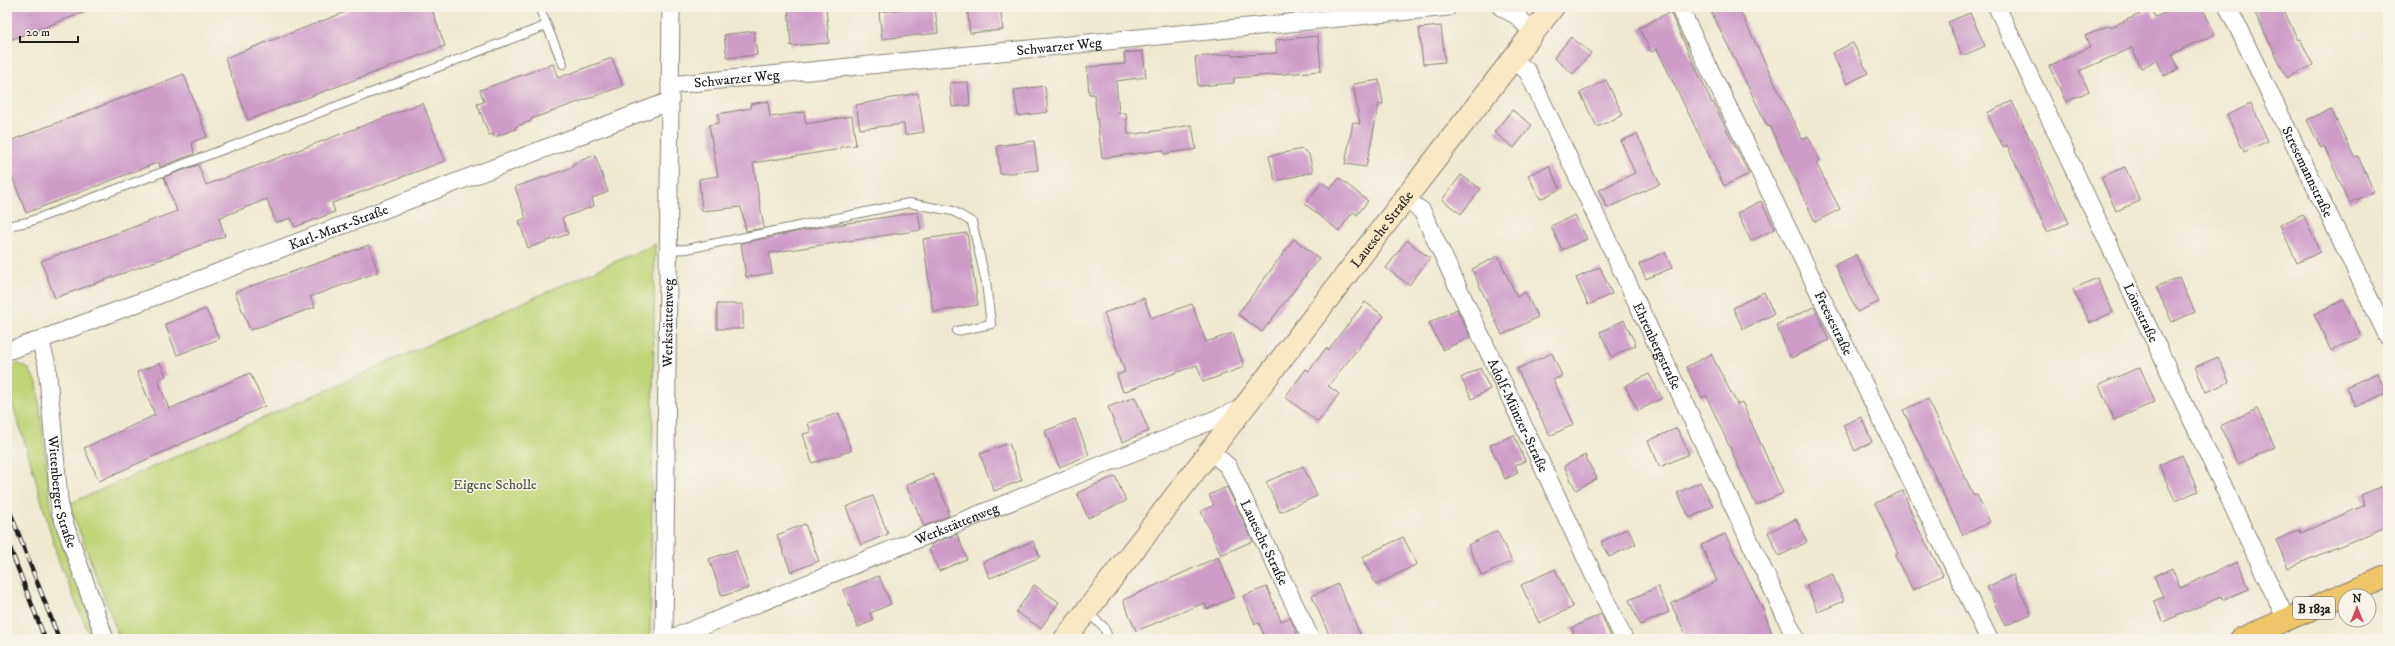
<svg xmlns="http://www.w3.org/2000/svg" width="2395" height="646" viewBox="0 0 2395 646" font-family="'IM FELL DW Pica',serif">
<rect width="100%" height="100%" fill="#f7f3e8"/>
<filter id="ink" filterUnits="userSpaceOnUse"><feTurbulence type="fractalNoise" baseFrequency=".025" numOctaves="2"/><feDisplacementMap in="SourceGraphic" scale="8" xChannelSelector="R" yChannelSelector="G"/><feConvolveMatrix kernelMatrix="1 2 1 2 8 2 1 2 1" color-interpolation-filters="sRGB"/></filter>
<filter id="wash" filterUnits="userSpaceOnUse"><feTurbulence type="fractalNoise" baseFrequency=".012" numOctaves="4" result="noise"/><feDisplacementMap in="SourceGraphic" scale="16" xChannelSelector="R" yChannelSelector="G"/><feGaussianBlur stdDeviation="0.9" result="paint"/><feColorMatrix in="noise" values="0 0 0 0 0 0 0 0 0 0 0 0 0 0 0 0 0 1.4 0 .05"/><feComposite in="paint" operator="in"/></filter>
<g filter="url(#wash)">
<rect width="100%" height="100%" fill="#efe9d2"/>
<!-- green -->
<g fill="#c0d578" stroke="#6e784a">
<polygon points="655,244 650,639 120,639 69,504"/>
<polygon points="19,364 29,369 37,383 52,514 98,639 91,639 59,562 27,449 7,388 7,365"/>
</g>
<g id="blocks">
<!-- building -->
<g fill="#ce9cc7">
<polygon points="7,7 92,7 93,9 7,41"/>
<polygon points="359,7 431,7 445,46 248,120 225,58"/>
<polygon points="788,7 826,7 829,43 791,46"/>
<polygon points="921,7 935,7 938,33 882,39 879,12"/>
<polygon points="967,7 1000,7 1003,30 970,33"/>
<polygon points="1709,7 1738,7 1802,139 1808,136 1820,160 1816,163 1840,209 1815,222 1770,126 1768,127"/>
<polygon points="2179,7 2202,7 2215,34 2172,54 2179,69 2164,76 2157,60 2141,68 2132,48 2079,71 2089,91 2066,102 2049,66 2090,47 2085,36 2110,25 2111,27 2151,9 2155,17"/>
<polygon points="2252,7 2282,7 2298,40 2300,39 2313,65 2287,78"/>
<polygon points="1670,12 1712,103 1713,102 1749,174 1724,186 1657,49 1651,52 1639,28"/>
<polygon points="1970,13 1985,46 1962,56 1948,22"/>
<polygon points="1441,26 1445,62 1423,64 1419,28"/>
<polygon points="754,31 757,55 727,58 724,35"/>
<polygon points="1318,36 1321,71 1234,78 1234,83 1198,86 1195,57 1232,54 1232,56 1277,53 1275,40"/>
<polygon points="1571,37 1591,53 1573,74 1554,58"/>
<polygon points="1853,43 1868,73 1847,84 1832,53"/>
<polygon points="1143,51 1146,77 1116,81 1119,113 1126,113 1128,134 1136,134 1192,125 1196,149 1164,154 1163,150 1102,158 1094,94 1089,94 1087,67 1125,64 1124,53"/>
<polygon points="612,58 623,86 531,119 531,121 515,127 516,129 494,137 493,134 489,135 477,104 484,102 480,90 553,64 558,78"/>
<polygon points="184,74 207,137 192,142 194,154 160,167 159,162 26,213 7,163 7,142"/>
<polygon points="1379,80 1383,104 1379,104 1366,167 1345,164 1353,122 1360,124 1353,84"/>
<polygon points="1606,80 1623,115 1597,127 1580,93"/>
<polygon points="968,82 970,105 952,107 950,83"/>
<polygon points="1045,86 1048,112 1018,116 1014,90"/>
<polygon points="918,93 924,132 905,135 904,124 860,129 856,105"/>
<polygon points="768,101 770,117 804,112 806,124 852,116 856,145 840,147 841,149 753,163 764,228 746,231 741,207 702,211 699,179 718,176 709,125 719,123 718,114 751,108 750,104"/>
<polygon points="2012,101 2069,223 2047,232 2007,145 2003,147 1987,113"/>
<polygon points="423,103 445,161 332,203 335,212 295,227 291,218 276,223 267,199 219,218 225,236 55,298 41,261 177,211 164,177 198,165 206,185"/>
<polygon points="2251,104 2268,141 2244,152 2227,115"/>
<polygon points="2331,109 2354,157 2358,156 2374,192 2349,203 2324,146 2321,148 2307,120"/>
<polygon points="1512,110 1532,125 1514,148 1494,132"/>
<polygon points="1637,134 1660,184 1607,208 1599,190 1635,173 1621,141"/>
<polygon points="1034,141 1038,170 1000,174 997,146"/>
<polygon points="1302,149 1309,154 1313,172 1275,181 1269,156"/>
<polygon points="595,155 608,192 592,198 594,206 562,218 568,234 528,248 519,221 526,218 515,187 573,167 572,164"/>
<polygon points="1549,166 1560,189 1540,199 1528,175"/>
<polygon points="2125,167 2140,201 2116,211 2101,177"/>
<polygon points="1461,175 1481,189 1461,214 1442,200"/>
<polygon points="1339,178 1368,201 1357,215 1353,212 1339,231 1305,204 1322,182 1331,189"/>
<polygon points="1761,201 1775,229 1751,241 1737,213"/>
<polygon points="918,212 921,230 769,253 772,273 746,277 741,243 816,228"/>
<polygon points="2303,214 2320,252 2297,263 2280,225"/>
<polygon points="1575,215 1587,239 1562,250 1551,226"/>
<polygon points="967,233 978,305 933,312 923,239"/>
<polygon points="1294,239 1319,258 1262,332 1238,314"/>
<polygon points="1407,240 1430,258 1409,285 1386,268"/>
<polygon points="369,245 378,272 310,297 315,307 250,330 235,292"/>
<polygon points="1665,252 1672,268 1646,279 1639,264"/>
<polygon points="1856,255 1879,302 1857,312 1835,265"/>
<polygon points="1498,256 1517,297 1525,292 1538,317 1502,335 1472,269"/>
<polygon points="1600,267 1612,294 1588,305 1576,278"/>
<polygon points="2179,277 2195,312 2172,322 2156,287"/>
<polygon points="2097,278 2113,312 2090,323 2073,289"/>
<polygon points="1764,292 1774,314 1743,329 1733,308"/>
<polygon points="1144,298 1151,318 1192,304 1206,342 1233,333 1244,367 1203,382 1197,365 1123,392 1117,375 1125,372 1104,313"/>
<polygon points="2344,300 2361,337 2331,351 2314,314"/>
<polygon points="1365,302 1384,316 1328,386 1339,394 1318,422 1285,397 1306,369 1309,371 1326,348 1328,350"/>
<rect x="717" y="304" width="26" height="25"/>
<polygon points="1814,307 1829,340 1791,358 1776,325"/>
<polygon points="206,309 219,339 177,355 165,324"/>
<polygon points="1457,309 1470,337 1443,350 1429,323"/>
<polygon points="1624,320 1636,345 1612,357 1600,332"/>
<polygon points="1552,353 1562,376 1553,380 1574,424 1550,436 1517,369"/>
<polygon points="1711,354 1737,404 1742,402 1783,493 1756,505 1706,395 1702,398 1686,367"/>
<polygon points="2218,357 2229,382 2206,392 2195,367"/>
<polygon points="160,363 166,376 158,380 169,409 250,373 265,406 99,481 84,448 155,415 137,372"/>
<polygon points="2140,367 2155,402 2114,420 2099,385"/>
<polygon points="1480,368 1490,389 1472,399 1461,378"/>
<polygon points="2377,373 2386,393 2355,407 2346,387"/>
<polygon points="1649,374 1662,398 1638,411 1625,386"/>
<polygon points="1135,397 1149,431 1122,442 1108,407"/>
<polygon points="1928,399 1974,496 1977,495 1990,522 1963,535 1903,410"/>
<polygon points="2257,409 2275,447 2238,464 2220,426"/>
<polygon points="839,413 851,451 812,463 803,434 811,432 808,423"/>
<polygon points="1861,417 1872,442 1855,451 1843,425"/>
<polygon points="1075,419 1089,455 1059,467 1045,431"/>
<polygon points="1677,428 1689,454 1660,467 1648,441"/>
<polygon points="1514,435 1525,461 1515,465 1518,473 1505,479 1490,445"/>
<polygon points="1009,443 1022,480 994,491 980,454"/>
<polygon points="1585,455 1597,479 1576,490 1564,466"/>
<polygon points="2182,455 2198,491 2175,501 2159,465"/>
<polygon points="1303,466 1317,496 1280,512 1266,482"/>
<polygon points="933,474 949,510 947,511 949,516 924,526 906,485"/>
<polygon points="1115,476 1126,501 1088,518 1077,493"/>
<polygon points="1700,482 1713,506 1690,518 1677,493"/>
<polygon points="2388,484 2388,526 2288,568 2276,540 2300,530 2301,533 2365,505 2361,495"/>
<polygon points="1227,487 1253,541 1221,555 1201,511 1214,505 1209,495"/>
<polygon points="1903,491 1916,524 1943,575 1913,590 1895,556 1898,554 1875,503"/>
<polygon points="873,496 888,534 861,545 846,507"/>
<polygon points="1796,519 1807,542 1779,556 1768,532"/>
<polygon points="805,524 819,561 791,572 777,535"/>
<polygon points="1628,528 1636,544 1609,557 1601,542"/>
<polygon points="1497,531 1512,561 1482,576 1468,545"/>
<polygon points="957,534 967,559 939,571 929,549 933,547 931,544"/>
<polygon points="1725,534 1763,609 1774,639 1688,639 1671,604 1717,581 1701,545"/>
<polygon points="1403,537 1417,564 1376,585 1362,557"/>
<polygon points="1033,541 1040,557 990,578 983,562"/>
<polygon points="736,550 749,588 722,596 709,559"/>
<polygon points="1218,557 1235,597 1207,609 1204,603 1136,631 1123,600"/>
<polygon points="2237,562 2249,589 2222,600 2221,597 2163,622 2154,601 2163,597 2154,576 2172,568 2180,588"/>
<polygon points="1555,569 1573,607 1539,623 1521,585"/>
<polygon points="1832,574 1844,601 1818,612 1806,585"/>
<polygon points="2013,575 2031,614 2005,626 1987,587"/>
<polygon points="879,576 891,604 870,613 873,621 858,627 843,590"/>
<polygon points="1338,584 1360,634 1349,639 1331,639 1312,596"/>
<polygon points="1034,585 1059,602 1041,628 1016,612"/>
<polygon points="1267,587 1281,621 1290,618 1299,639 1266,639 1259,623 1255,624 1243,596"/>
<polygon points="1658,587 1669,612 1640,625 1629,600"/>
<polygon points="1601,614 1612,639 1577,639 1571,628"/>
</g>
</g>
</g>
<g filter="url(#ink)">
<use href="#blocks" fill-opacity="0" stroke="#868277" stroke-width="1"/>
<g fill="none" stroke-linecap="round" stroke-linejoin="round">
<!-- lane casing -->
<g stroke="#868277" stroke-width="10">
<g id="lane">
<polyline points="539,7 563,64"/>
<polyline points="7,226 28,222 230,147 545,26"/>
<polyline points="668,250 687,249 909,203 953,211 972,222 986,282 991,324 957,331"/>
<polyline points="1086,612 1103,626 1109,639"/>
</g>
</g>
<!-- street casing -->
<g stroke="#868277" stroke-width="19">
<g id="street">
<polyline points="1501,7 1517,16 1532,32"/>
<path id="s1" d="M 1679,7 L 1989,639"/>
<path id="s2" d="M 1997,7 L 2286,619"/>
<path id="s3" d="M 2228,7 L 2388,337"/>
<path id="s4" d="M 1512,58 L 1528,72 L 1796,639"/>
<path id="s5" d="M 670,85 L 1448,7"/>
<path id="s6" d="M 1404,198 L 1422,211 L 1624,639"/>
<path id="s7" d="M 40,340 L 47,365 L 60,511 L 105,639"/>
<path id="s8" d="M 7,351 L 40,340 L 670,101"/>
<path id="s9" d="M 1210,451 L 1228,466 L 1311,639"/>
<path id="s10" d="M 664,639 L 671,7"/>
<path id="s11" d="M 670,639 L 1243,408"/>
</g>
</g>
<!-- secondary casing -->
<g stroke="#868277" stroke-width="24">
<g id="secondary">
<path id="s12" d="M 1065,639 L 1553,7"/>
</g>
</g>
<!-- primary casing -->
<g stroke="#868277" stroke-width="24">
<polyline id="primary" points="2241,639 2388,576"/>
</g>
<!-- lane -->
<use href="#lane" stroke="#fff" stroke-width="8"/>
<!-- street -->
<use href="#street" stroke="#fff" stroke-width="17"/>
<!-- secondary -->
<use href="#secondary" stroke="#f8e8c3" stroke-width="22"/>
<!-- primary -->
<use href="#primary" stroke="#eec569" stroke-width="22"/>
<!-- rail casing -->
<g stroke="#1c1c1c" stroke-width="4.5">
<g id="rail">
<polyline points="7,504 59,639"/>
<polyline points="7,540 45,639"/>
</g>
</g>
<!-- rail -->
<use href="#rail" stroke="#f7f3e8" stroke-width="3" stroke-dasharray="9" stroke-linecap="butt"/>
</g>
</g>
<g text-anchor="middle" stroke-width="3" stroke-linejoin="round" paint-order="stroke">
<!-- shield labels -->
<rect fill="#f7f3e8" stroke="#5e5c59" stroke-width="1" x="2293" y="597" width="42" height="22" rx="3"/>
<g font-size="13" font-weight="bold" fill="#1c1c1c">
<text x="2314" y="613">B 183a</text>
</g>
<!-- street labels -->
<g font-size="14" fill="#1c1c1c" stroke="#f7f3e8">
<text dy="5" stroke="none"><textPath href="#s5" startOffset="391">Schwarzer Weg</textPath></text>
<text dy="5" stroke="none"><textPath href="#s5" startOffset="67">Schwarzer Weg</textPath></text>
<text dy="5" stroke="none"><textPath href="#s3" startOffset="183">Stresemannstraße</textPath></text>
<text dy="5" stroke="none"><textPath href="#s8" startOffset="354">Karl-Marx-Straße</textPath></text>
<text dy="5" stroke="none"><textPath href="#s12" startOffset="518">Lauesche Straße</textPath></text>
<text dy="5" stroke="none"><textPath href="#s2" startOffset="338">Lönsstraße</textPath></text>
<text dy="5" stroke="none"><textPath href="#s10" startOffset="316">Werkstättenweg</textPath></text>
<text dy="5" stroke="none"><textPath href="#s1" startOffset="352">Freesestraße</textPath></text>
<text dy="5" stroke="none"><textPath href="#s4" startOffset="324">Ehrenbergstraße</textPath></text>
<text dy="5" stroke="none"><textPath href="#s6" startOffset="248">Adolf-Münzer-Straße</textPath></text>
<text dy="5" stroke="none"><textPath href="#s7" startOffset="154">Wittenberger Straße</textPath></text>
<text dy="5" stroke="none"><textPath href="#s11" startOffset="309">Werkstättenweg</textPath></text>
<text dy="5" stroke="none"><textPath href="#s9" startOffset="108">Lauesche Straße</textPath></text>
</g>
<!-- park labels -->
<g font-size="14" fill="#4d5438" stroke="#f7f3e8">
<text x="495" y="489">Eigene Scholle</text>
</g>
</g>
<!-- margin -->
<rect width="2395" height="646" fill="none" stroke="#f7f3e8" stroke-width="24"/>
<!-- north arrow -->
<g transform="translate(2357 608)"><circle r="19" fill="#f7f3e8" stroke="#9f9d96"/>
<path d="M0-3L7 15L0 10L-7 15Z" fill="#d1495b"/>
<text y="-6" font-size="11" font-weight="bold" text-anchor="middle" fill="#1c1c1c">N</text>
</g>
<!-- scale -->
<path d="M20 36v6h58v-6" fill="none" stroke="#1c1c1c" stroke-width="2"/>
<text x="26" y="36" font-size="12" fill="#1c1c1c" stroke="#f7f3e8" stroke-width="3" paint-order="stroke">20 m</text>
</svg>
